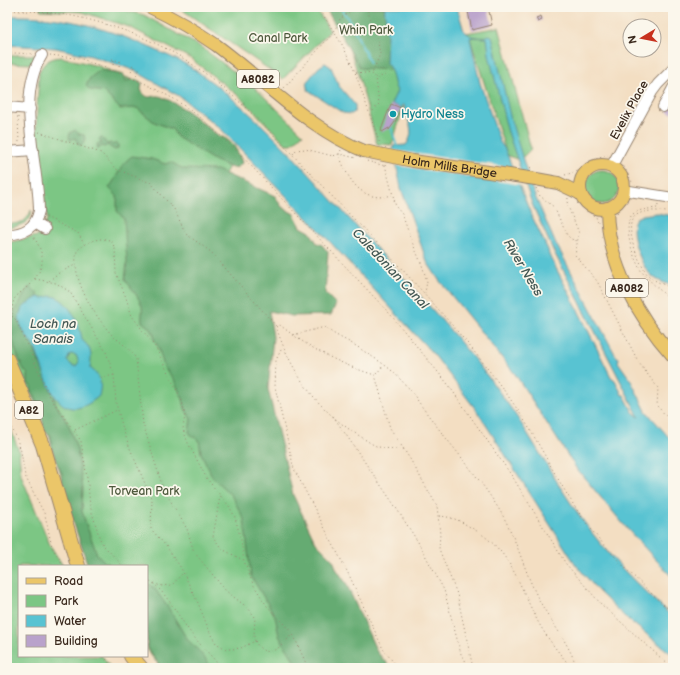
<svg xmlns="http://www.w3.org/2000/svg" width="680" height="675" viewBox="0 0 680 675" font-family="'Balsamiq Sans',sans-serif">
<rect width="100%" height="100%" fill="#fbf7ec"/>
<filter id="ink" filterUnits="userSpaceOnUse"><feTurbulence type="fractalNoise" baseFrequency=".025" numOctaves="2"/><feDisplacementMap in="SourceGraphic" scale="8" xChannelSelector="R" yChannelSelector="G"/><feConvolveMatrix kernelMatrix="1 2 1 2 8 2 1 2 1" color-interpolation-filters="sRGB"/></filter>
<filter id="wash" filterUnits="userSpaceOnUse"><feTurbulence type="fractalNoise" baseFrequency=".012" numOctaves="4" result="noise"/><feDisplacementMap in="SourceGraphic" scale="16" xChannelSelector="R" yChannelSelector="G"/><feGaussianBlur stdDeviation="0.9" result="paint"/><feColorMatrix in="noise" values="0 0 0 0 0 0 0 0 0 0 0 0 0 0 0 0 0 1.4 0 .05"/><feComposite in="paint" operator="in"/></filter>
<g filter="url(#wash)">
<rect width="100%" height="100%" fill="#f3dec2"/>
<!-- green -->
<g fill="#7cc684" stroke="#5c7851">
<polygon points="39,7 112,7 144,15 201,47 252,85 303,134 292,144 286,144 240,97 190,58 129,27 82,12 41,10"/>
<polygon points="178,7 315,7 330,31 283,79"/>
<path d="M 328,7 L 386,7 L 403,108 L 392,145 L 377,144 C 364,98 355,47 328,7 Z"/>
<polygon points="499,27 531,149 522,158 516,159 507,155 469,35 466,33"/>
<polygon points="16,55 34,55 35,59 31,66 32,64 7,63 7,57"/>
<path d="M 61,57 L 98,66 L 133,80 L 129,88 L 233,158 L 222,180 L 246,512 L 304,668 L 161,668 L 147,650 L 147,566 L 91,566 L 75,523 L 46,425 L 7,345 L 7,243 L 37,236 L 40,234 L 42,235 L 47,228 L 44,225 L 47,221 L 47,216 L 36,131 L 39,72 C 44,62 49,58 61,57 Z"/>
<circle cx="602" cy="187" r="17"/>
<path d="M 31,210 C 34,222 18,227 7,228 L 7,224 C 19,224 28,222 31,210 Z"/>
<polygon points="7,424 10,427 19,451 21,475 50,545 63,566 19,566 19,656 102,656 111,668 7,668"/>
</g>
<!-- forest -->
<g fill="#65ab72" stroke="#506a48">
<polygon points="325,7 384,7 389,35 391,70 360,68"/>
<path d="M 100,70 C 104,71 122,74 124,75 L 126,81 C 132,79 136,78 142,83 L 141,90 C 149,103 152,93 162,97 C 184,106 201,122 219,136 C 231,138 239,152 242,163 L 238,167 L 232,168 L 215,161 L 177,137 L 172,129 L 154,122 L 137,108 L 120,109 L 104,92 L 90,90 L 86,86 L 90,78 Z"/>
<polygon points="75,130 79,134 84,135 85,139 82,145 79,145 75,138 70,140 69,137 70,133"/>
<polygon points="101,137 107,144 111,143 113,145 116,143 118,145 118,148 115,150 107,145 105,147 102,146 98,149 97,144 102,143 99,139"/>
<path d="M 132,156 L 152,159 L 165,164 L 171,162 L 183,169 L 217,170 L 275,196 L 282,207 L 294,214 L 301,227 L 310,232 L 317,243 L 322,245 L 328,252 L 325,293 L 336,304 L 331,315 L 292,316 L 269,311 L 273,337 L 268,389 L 293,495 L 316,543 L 333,560 L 337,570 L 346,583 L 377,652 L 391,668 L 299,668 L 279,636 L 275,616 L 251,576 L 244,519 L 231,495 L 213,478 L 201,453 L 199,440 L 192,436 L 189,432 L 191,419 L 185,409 L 183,399 L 174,380 L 164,367 L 158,346 L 154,340 L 154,335 L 151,329 L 142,322 C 141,317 143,311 142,306 C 142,303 128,282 125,280 L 127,262 L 124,219 L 117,211 L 117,196 L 109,188 C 117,178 121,163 132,156 Z"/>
<path d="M 31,287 L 38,294 L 38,297 L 32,301 L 19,321 L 34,347 L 39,362 L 52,388 L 51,391 L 56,395 L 54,397 L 56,404 L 69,426 L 77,449 L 83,489 L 82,511 L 86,524 L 97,554 L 105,562 L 112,566 L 88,566 L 61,485 L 61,478 L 63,475 C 56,463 50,450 51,435 L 43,431 L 43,422 L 40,414 L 41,409 L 31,389 L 32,386 L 28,384 L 28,374 C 21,369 11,340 12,333 L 7,331 L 15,311 L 28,288 Z"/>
<polygon points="147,583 155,589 169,609 187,639 200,652 212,668 162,668 147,648"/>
</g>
<!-- water -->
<g fill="#58c3d2" stroke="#4a7678" fill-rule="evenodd">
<path d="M 385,7 L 457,7 L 464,31 L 471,36 L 483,38 L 489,35 L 492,36 L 511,120 L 532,189 L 554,240 L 616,356 L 619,358 L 618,362 L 630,379 L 646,411 L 673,442 L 673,578 L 630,532 L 576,468 L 515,374 L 439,280 L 427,262 L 401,188 L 393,149 L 393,146 L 406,145 C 417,130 406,121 404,105 L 403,104 L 401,108 L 391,104 L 397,91 C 392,81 394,71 386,63 L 387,33 L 385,29 C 389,21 383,15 385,7 ZM 474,37 L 487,38 L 489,55 L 507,129 L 532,204 L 553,250 L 639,417 L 633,412 L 624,395 L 622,395 L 615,380 L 611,377 L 577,308 L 549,255 L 548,250 L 530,212 L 505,149 L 500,142 L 480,83 L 470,38 Z"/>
<path d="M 7,16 C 61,15 102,26 151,48 C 164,54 177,59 189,66 C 258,111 311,177 366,237 C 416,291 466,344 508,404 C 535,442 556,484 584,522 C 609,557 640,588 673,617 L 673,655 L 625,617 L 599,592 L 576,565 L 477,411 L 435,356 L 320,231 L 221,129 L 179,96 L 135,71 L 119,65 L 91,56 L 56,48 L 7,45 Z"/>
<polygon points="325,63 331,67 339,86 355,105 355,111 352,114 343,113 308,90 306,83 318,68"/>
<path d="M 657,213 L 673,216 L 673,286 C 665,283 657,281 651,275 C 641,266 627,230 636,218 L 643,215 Z"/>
<path d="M 51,296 C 68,297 81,326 82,340 C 92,348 92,355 90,368 C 101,376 102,383 99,396 C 58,432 47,380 36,351 C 31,340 16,327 20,313 C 22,306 32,301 38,297 L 43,298 ZM 70,354 L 76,355 L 79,362 L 76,366 L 73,366 L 67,361 Z"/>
</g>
<!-- pier -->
<polygon fill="#f3dec2" points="391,150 515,168 522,185 394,165"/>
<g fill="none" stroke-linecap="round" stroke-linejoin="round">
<!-- stream -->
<g stroke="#58c3d2" stroke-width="2">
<polyline points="340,7 351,23 370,63"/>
<polyline points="391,127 397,147"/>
</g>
</g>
<g id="blocks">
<!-- building -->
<g fill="#b9a2cb">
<polygon points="467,7 488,7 492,25 472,30"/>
<polygon points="541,16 542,20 538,22 536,18"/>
<polygon points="391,104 401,108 395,122 389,130 389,128 382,132 381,130"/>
<polygon points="670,106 673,107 673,114 667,111"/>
</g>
</g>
</g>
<g filter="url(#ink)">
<use href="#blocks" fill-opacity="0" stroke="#978470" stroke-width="1"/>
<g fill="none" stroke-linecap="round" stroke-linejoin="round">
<!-- minor casing -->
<g stroke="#978470" stroke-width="12">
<g id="minor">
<polyline points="7,107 30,109"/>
<polyline points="663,107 673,88"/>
<polyline points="7,152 33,150"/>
<polyline points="611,167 652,92 658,84 673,69"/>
<polyline points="623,190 673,198"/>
<polyline points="35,223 45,229"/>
<path d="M 7,235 C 24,233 35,229 39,211 C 39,164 15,98 42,55"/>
</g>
</g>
<!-- major casing -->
<g stroke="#978470" stroke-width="14">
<g id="major">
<path d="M 150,7 C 173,18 196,31 216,45 C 265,81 307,128 364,151"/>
<circle cx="602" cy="187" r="22"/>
<polyline points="536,179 558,183 581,194"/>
<path d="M 607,208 C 607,262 637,316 673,356"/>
</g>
</g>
<!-- highway casing -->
<g stroke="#978470" stroke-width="16">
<g id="highway">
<polyline points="7,359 43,445 78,566"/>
<polyline points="131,656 141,668"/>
</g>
</g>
<!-- path -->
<g stroke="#978470" stroke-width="1" stroke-dasharray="1 3" stroke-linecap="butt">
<polyline points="32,7 35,11"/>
<polyline points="318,7 343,46 355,72 380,144"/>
<polyline points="366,7 377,36 380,54 372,74"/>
<path d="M 7,10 C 19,11 32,11 44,12 C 92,16 149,36 189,62 C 241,97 282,144 325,189 C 391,257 458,325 513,403 C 536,436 553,473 575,507 C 600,545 639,583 673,613"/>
<polyline points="7,55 15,53 33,54"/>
<polyline points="50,55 82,59 144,83 174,99 199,116 239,153 390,314 447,383 512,476 566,564 601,604 672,668"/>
<polyline points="112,59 123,62"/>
<polyline points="113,65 114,60"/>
<polyline points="132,65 141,71"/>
<polyline points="119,66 120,61"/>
<polyline points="131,71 134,67"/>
<polyline points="356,72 372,74 376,78 379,104 371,113"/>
<polyline points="136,75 138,70"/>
<polyline points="377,78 385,75"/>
<polyline points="284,88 334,32 340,19 356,7"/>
<polyline points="18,117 19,143"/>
<polyline points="39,132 101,153 116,169 151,183 174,209 186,234 211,252 276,326"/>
<path d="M 341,150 L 339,154 C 347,179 362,204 392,195"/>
<polyline points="293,154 296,150 305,149 333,156 339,154 356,158"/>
<polyline points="367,161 385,166"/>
<polyline points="622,163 632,182"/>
<polyline points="385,165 396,207 402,214 412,242 422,265 427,281 425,293"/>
<polyline points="530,168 533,166"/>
<polyline points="565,175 578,171 590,161 608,155"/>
<polyline points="536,188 540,196 554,207 567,235 571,239 578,241"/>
<polyline points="568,198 567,204 579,233 575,255 597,281 639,363 658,388 657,406 673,423"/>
<polyline points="577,203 596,217 598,222"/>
<path d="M 658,204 L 657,208 C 650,209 639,209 633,214 C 621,224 634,261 642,272 C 651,283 663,292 673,303"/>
<polyline points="617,213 621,206 630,199"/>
<path d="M 673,214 C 663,210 638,208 632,220 C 626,232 640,266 648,275 C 655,282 665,285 673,288"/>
<polyline points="46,217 78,233 84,244"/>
<path d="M 35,279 L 56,283 L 70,292 L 106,352 L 114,375 L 116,403 L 123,429 L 129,446 L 152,500 L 151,529 L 166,546 L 181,568 L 198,603 L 211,635 L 216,643 L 226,649 L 232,649 L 241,648 L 255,641 L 254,636 L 255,617 L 248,608 L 226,591 L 194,552 L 187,529 L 163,488 L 143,424 L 136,359 C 130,348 121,343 112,335 C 94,315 70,278 77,251 C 84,243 101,235 111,241 L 115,248 L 116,273 L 125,295 L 132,316 L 156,348 L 182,401 L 185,415 L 183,429 L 188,443 L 207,479 L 229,506 L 235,517 L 241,540 L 244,561 L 253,584 L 267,606 L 293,634 L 308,668"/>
<polyline points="49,281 57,274 75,265"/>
<polyline points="12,316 16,320 50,397 81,441 88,484 90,506 100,539 103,545 123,566"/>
<path d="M 7,325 C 15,317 10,307 15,298 C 18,294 23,291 26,288 C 45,270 47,257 33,236"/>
<path d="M 293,335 L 325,327 C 336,337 350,341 362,350 C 374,358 390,367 399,378 C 403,382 405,385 410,389 C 438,433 477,471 503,516 C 518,543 525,573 539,600 C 552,624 568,641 577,668"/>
<polyline points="285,349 281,350 276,360 275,387 294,469 350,577 383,649 398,668"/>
<polyline points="376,374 383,366"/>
<polyline points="101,378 114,375"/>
<polyline points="333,416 393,503 418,542 444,590 461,654 470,668"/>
<polyline points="7,421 15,434 21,451 25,476 45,515 52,547 64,566"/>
<polyline points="75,430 117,410"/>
<path d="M 404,449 C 396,449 387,449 379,447 C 372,445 365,439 358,435 C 316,409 292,373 276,327 L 280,325 C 307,347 341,365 375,375 L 390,428 L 410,459 L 437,506 L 440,534 L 439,549 L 457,594 L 473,668"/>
<polyline points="220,496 213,537 222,549 243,560"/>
<path d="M 439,516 C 452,517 459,520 470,527 C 510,549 516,578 535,616 C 545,636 558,652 572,668"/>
<path d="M 147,579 C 166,590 180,620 194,637 C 203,648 213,657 221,668"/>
<polyline points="154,583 160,586 172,585 183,573"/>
<path d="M 255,641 C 266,662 282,647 292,634"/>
<polyline points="104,656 113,668"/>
</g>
<!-- minor -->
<use href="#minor" stroke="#fff" stroke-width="10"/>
<!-- major -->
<use href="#major" stroke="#ebc669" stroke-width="12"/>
<!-- highway -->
<use href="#highway" stroke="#ebc669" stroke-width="14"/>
<!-- major-bridge casing -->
<g stroke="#978470" stroke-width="14" stroke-linecap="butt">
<g id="major-bridge">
<path id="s1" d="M 364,151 L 413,161 L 536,179"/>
</g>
</g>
<!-- major-bridge -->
<use href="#major-bridge" stroke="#ebc669" stroke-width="12"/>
</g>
</g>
<!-- markers -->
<circle fill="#0f9aa8" stroke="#fbf7ec" stroke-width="1.5" cx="393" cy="114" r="4"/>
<g text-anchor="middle" stroke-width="3.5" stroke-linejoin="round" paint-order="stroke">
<!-- shield labels -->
<g fill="#fbf7ec" stroke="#75685c" stroke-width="1">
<rect x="237" y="70" width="42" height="18" rx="3"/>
<rect x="606" y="279" width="42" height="18" rx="3"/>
<rect x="15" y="401" width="28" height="18" rx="3"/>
</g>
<g font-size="11" font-weight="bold" fill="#3b2a1e">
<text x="258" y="83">A8082</text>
<text x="627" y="292">A8082</text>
<text x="29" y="414">A82</text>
</g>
<!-- park labels -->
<g font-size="12" fill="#4e593d" stroke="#fbf7ec">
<text x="366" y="34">Whin Park</text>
<text x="278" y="42">Canal Park</text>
<text x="144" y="495">Torvean Park</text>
</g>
<!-- street labels -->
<g font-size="12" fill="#3b2a1e" stroke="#fbf7ec">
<text transform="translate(629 110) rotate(-61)" y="4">Evelix Place</text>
<text dy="4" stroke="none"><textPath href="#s1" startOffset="87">Holm Mills Bridge</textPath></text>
</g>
<!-- culture labels -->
<g font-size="12" fill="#0d838f" stroke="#fbf7ec" text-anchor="start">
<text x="401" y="118">Hydro Ness</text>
</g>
<!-- water labels -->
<g font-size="13" font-style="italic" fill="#445854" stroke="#fbf7ec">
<text transform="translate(524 267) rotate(59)" y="5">River Ness</text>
<text transform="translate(391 268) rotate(47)" y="5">Caledonian Canal</text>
<text x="53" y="328">Loch na<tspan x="53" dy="15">Sanais</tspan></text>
</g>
</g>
<!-- margin -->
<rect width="680" height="675" fill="none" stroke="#fbf7ec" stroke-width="24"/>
<!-- legend -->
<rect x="18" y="565" width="130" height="92" fill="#fbf7ec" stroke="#aea59a"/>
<rect x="26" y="578" width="20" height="6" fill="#ebc669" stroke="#aea59a"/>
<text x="54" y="585" font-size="12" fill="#3b2a1e">Road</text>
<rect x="26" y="595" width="20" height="12" fill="#7cc684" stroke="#aea59a"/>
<text x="54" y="605" font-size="12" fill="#3b2a1e">Park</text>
<rect x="26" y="615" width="20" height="12" fill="#58c3d2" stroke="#aea59a"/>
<text x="54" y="625" font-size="12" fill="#3b2a1e">Water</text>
<rect x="26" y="635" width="20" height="12" fill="#b9a2cb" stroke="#aea59a"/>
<text x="54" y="645" font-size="12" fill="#3b2a1e">Building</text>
<!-- north arrow -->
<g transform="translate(642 38) rotate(260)"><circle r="19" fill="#fbf7ec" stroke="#aea59a"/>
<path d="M0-3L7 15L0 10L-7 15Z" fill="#c8321e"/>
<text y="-6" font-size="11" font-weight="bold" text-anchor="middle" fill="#3b2a1e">N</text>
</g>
</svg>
